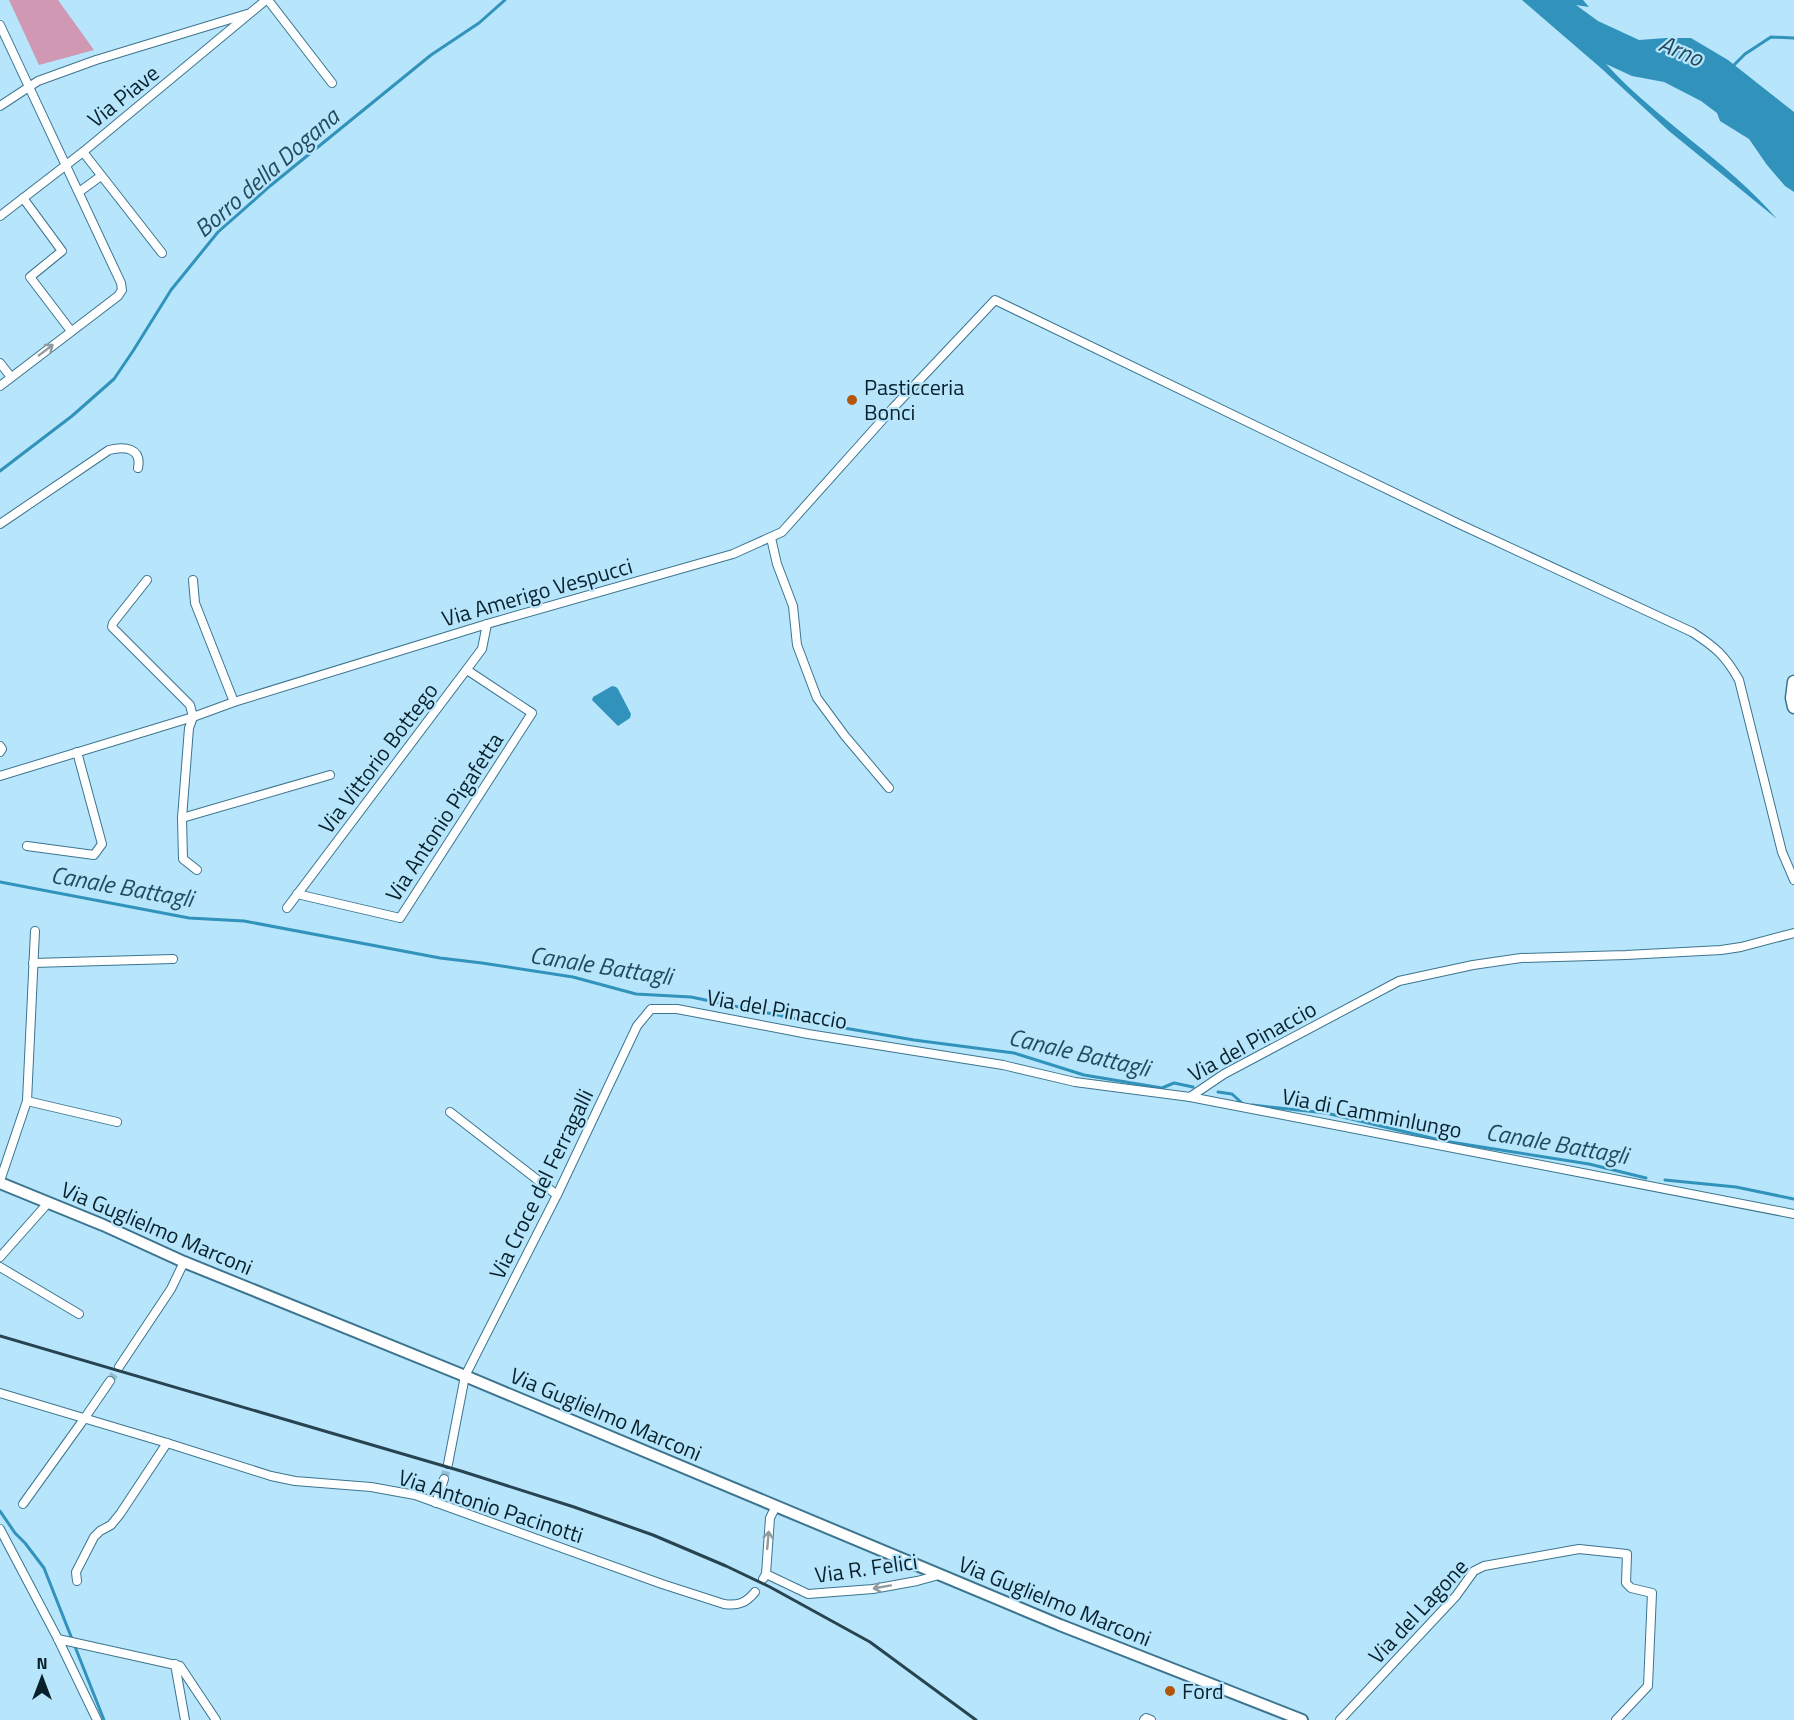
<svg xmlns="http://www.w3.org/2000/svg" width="1794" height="1720" viewBox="0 0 1794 1720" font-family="'Titillium Web',sans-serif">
<rect width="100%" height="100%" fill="#b7e5fc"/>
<!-- green -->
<polygon fill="#d098b2" points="9,0 58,0 94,50 39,65"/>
<!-- water -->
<g fill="#3193bb">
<path d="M 1522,0 L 1583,0 L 1589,7 L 1576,5 L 1598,21 L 1639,40 L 1666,38 L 1691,38 L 1728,60 L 1794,112 L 1794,192 L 1785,186 L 1767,165 L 1749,139 L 1720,121 L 1717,113 L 1701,101 L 1664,82 L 1632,76 L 1606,64 C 1658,121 1727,161 1777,219 L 1669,131 L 1602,69 Z"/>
<polygon points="612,686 616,687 618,689 631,714 630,718 618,726 592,700 593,697"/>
</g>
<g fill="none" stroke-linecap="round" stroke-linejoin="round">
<!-- stream -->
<g stroke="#3193bb" stroke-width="3">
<polyline points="1731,68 1745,54 1771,37 1794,38"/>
<polyline points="0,471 72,416 114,379 133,351 171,290 218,232 270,186 431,55 479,23 505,0"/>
<polyline points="0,882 189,918 244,921 440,958 482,963 573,977 636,994 691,997 821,1024 914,1040 1014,1053 1084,1075 1162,1088 1174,1083 1193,1087"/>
<polyline points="1218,1092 1232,1094 1243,1104"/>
<polyline points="1252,1105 1326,1113 1444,1141 1589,1164 1646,1178"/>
<polyline points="1665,1180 1736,1187 1794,1199"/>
<polyline points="0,1511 15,1533 25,1543 44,1568 104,1720"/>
</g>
<!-- street-tunnel -->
<g stroke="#94bed2" stroke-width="8" stroke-dasharray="8 4" stroke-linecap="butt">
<polyline points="110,1381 119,1367"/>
<polyline points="444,1479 448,1464"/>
</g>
<!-- street casing -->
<g stroke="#3c758f" stroke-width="10">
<g id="street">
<polyline points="268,0 332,83"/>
<polyline points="0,25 121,283 122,290 118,296 0,386"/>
<polyline points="0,106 38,81 96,60 247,14"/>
<polyline points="83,152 162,253"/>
<polyline points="79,192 101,176"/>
<polyline points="23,198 62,251 30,277 71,331"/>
<polyline points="0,216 83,152 266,0"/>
<polyline points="0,363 11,377"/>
<path d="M 0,524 L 109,450 C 125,446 142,448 138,468"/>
<polyline points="771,538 777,564 793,606 797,645 817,698 845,736 889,788"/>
<polyline points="147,580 113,623 112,627 190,705 193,717"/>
<polyline points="193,580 195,603 234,702"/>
<polyline points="193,717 189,728 182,818 183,859 197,870"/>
<polyline points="0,746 2,749 0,752"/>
<path d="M 0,776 L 193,717 L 234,702 L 487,624 L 733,554 L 782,532 L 893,408 L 995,300 L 1457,523 L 1692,632 C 1715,647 1725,655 1739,680 L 1782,852 L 1794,880"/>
<polyline points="182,818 330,775"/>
<polyline points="27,846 94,855 102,844 77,752"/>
<polyline points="297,894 400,918 532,713 467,670"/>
<polyline points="287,908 482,649 487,624"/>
<polyline points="33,963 173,959"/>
<polyline points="1190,1097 1794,1214"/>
<polyline points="27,1101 117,1122"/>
<polyline points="450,1112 557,1195"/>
<polyline points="0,1181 27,1101 35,931"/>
<polyline points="0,1257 48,1203"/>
<polyline points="0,1267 79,1314"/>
<polyline points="119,1367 171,1289 184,1262"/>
<path d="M 0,1393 L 167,1443 L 271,1476 L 295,1481 L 371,1487 L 415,1495 L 662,1584 L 724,1604 C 738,1606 746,1603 755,1592"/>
<polyline points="448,1464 465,1376 557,1195 637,1026 651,1009 677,1009 808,1034 1003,1065 1075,1082 1190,1097 1224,1074 1399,981 1473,965 1521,958 1626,955 1721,950 1741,947 1794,933"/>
<polyline points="436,1503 444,1479"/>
<polyline points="23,1504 84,1419 110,1381"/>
<polyline points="0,1529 58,1639 97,1720"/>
<polyline points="766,1574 770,1518 776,1506"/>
<polyline points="763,1579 766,1574 808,1594 873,1589 917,1581 939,1575"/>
<polyline points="77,1581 76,1572 94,1537 100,1531 111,1525 120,1514 167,1443"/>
<polyline points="58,1639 180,1666 216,1720"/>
<polyline points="175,1664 185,1720"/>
<polyline points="1144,1720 1146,1718 1151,1720"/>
<polyline points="1340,1720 1456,1596 1474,1571 1484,1566 1579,1549 1627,1554 1626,1583 1631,1588 1652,1593 1648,1686 1616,1720"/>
</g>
</g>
<!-- secondary casing -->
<g stroke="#3c758f" stroke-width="14">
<polyline id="secondary" points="0,1183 103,1225 184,1262 465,1376 1060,1625 1302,1720"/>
</g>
<!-- primary casing -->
<g stroke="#3c758f" stroke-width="15">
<polyline id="primary" points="1794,682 1792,698 1794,707"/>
</g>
<!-- street -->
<use href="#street" stroke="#fff" stroke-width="8"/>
<!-- secondary -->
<use href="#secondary" stroke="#fff" stroke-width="10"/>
<!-- primary -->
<use href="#primary" stroke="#fff" stroke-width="12"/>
<!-- rail -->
<polyline stroke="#274450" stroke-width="3" points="0,1336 461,1471 574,1507 653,1535 726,1566 770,1587 870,1642 976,1720"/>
</g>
<!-- one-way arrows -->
<defs><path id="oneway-shaft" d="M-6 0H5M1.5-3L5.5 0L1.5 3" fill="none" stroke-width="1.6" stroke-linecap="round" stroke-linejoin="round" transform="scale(1.5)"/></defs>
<g stroke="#909ba0">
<use href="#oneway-shaft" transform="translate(46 350) rotate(-37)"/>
<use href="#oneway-shaft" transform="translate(768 1540) rotate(-85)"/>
<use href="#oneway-shaft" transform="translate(882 1587) rotate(170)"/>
</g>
<!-- markers -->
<g fill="#b4550e" stroke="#b7e5fc" stroke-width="2">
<circle cx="852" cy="400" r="6"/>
<circle cx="1170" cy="1691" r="6"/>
</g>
<g text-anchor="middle" stroke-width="4.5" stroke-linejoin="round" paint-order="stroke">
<!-- street labels -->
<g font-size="22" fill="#08212b" stroke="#b7e5fc">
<text transform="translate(123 96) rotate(-39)" y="8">Via Piave</text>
<text transform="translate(537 592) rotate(-16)" y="8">Via Amerigo Vespucci</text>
<text transform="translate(378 758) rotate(-53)" y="8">Via Vittorio Bottego</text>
<text transform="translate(444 817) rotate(-57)" y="8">Via Antonio Pigafetta</text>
<text transform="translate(777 1009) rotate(10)" y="8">Via del Pinaccio</text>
<text transform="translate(1252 1041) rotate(-29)" y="8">Via del Pinaccio</text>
<text transform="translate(1372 1113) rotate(11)" y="8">Via di Camminlungo</text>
<text transform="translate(541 1184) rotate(-64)" y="8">Via Croce del Ferragalli</text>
<text transform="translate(157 1228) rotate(23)" y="8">Via Guglielmo Marconi</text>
<text transform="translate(606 1414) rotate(23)" y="8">Via Guglielmo Marconi</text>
<text transform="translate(491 1506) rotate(18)" y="8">Via Antonio Pacinotti</text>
<text transform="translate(866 1568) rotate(-8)" y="8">Via R. Felici</text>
<text transform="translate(1055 1601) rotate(22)" y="8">Via Guglielmo Marconi</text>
<text transform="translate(1418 1611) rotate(-47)" y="8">Via del Lagone</text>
</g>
<!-- poi labels -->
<g font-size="22" fill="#08212b" stroke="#b7e5fc" text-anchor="start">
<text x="864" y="395">Pasticceria<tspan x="864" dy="25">Bonci</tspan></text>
<text x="1182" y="1699">Ford</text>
</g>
<!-- water labels -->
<g font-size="24" font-style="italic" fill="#234b5d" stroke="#b7e5fc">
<text transform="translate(1681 51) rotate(23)" y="8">Arno</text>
<text transform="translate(267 173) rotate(-41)" y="8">Borro della Dogana</text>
<text transform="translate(122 887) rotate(10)" y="8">Canale Battagli</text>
<text transform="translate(601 966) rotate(9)" y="8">Canale Battagli</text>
<text transform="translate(1079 1053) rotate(13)" y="8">Canale Battagli</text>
<text transform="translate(1557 1144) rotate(10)" y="8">Canale Battagli</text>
</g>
</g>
<!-- north arrow -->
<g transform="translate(42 1678)" stroke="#b7e5fc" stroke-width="4.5" paint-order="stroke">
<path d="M0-4.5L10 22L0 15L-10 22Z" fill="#08212b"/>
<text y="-9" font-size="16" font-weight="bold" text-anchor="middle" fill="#08212b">N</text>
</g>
</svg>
